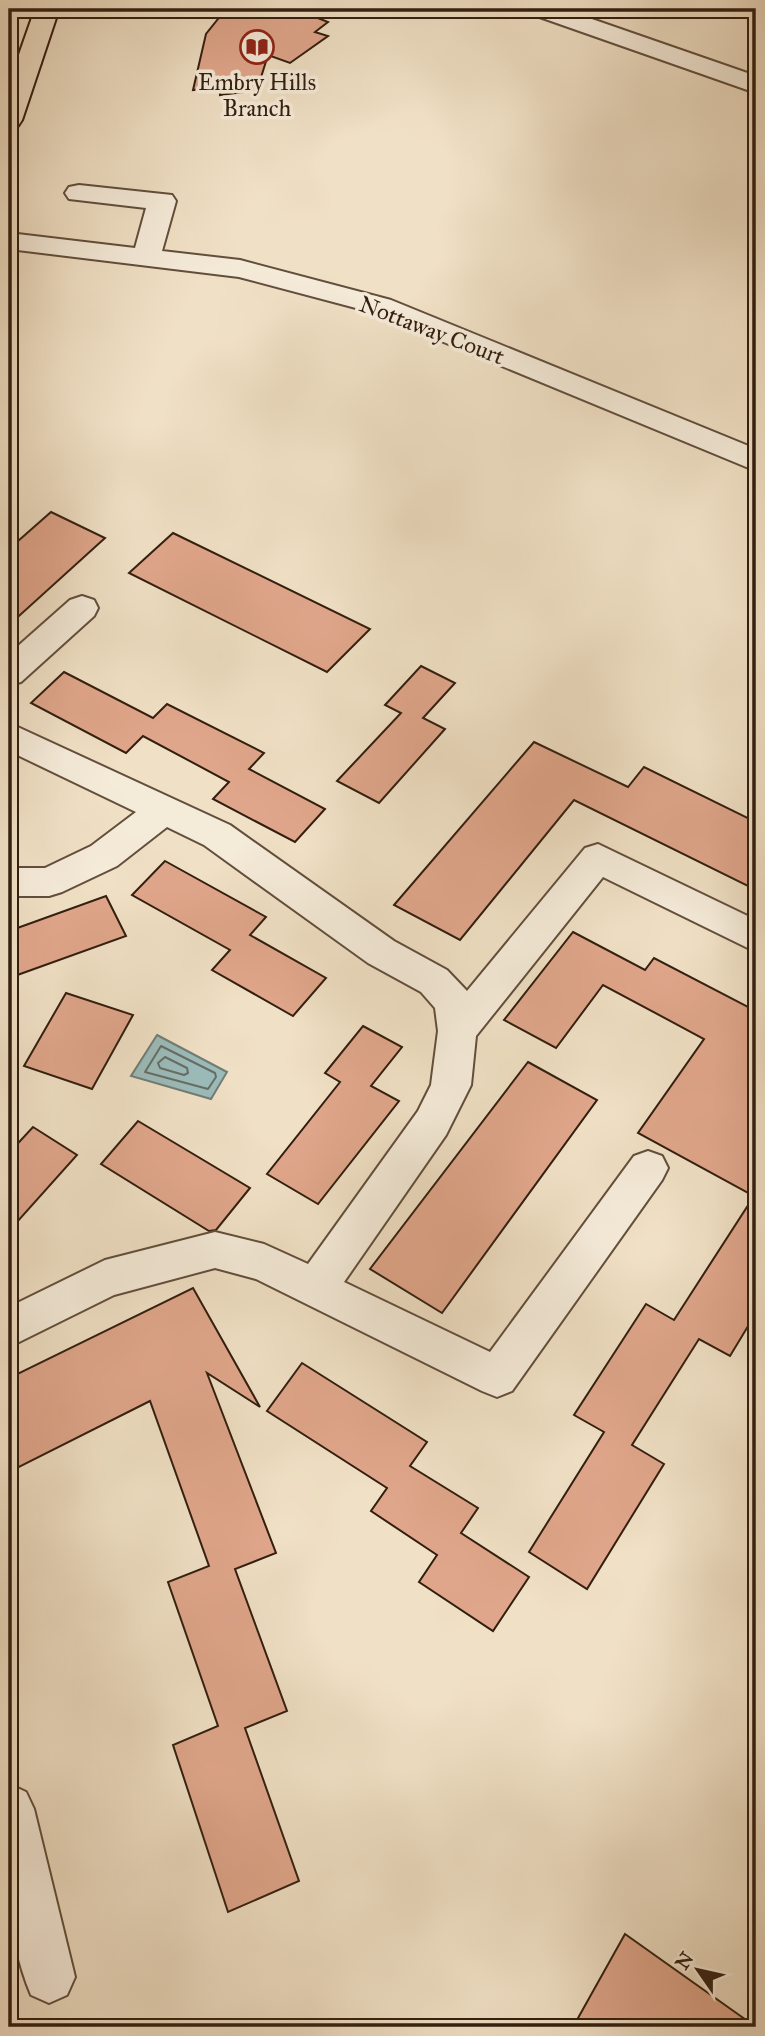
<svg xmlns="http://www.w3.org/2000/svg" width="765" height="2036" viewBox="0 0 765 2036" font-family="'IM FELL Great Primer',serif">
<rect width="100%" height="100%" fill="#f0e0c5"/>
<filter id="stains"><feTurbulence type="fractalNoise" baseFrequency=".00286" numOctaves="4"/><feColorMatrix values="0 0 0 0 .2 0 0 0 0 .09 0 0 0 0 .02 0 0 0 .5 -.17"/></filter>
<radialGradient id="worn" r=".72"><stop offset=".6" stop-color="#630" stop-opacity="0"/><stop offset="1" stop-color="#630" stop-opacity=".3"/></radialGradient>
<!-- water -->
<polygon fill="#9bbcbb" stroke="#717d76" stroke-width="2" points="157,1035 227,1072 211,1099 131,1076"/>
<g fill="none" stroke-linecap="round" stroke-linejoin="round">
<!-- shore -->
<g stroke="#666d65" stroke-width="2">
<polygon points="161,1046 215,1073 216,1077 208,1089 145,1072"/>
<polygon points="165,1057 187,1068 188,1073 184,1075 160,1068 158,1063"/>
</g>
</g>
<!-- building -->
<g fill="#e0a68b" stroke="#321e0f" stroke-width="2">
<polygon points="226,9 295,9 328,22 315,32 328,36 290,63 268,55 257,90 220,95 220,87 193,90 206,34"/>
<polygon points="51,512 105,538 9,625 9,549"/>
<polygon points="173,533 370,629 327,672 129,573"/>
<polygon points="421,666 455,683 423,718 445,729 379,803 337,781 401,713 385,705"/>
<polygon points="64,672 153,718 167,704 264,753 249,769 325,809 295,842 213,799 229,782 143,736 126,753 31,703"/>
<polygon points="534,742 628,787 644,767 756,822 756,890 574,800 460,940 394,905"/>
<polygon points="165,861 266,917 250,935 326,978 293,1016 212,970 230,950 132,895"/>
<polygon points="106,896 126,936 9,978 9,931"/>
<polygon points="573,932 645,970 654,958 756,1011 756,1313 730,1356 699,1339 632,1445 664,1464 587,1589 529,1552 604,1432 574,1415 646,1304 674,1320 754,1196 638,1133 704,1039 603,985 556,1048 504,1020"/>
<polygon points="66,993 133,1015 92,1089 24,1066"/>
<polygon points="363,1026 402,1047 371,1086 399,1101 318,1204 267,1174 340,1082 325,1073"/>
<polygon points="528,1062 597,1100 442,1313 370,1269"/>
<polygon points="138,1121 250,1188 216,1230 209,1231 101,1164"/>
<polygon points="33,1127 77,1155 9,1231 9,1153"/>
<polygon points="193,1288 260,1407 207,1373 276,1553 235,1569 287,1711 245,1728 299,1881 228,1912 173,1745 218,1726 168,1582 209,1566 150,1401 9,1472 9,1378"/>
<polygon points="302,1363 427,1442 410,1466 478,1508 461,1533 529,1577 493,1631 419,1582 437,1555 371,1511 387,1488 267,1411"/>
<polygon points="625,1934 756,2027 573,2027"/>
</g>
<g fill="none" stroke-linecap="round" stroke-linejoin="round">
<!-- minor casing -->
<g stroke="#624e3c" stroke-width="4">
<g id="minor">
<polygon points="528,9 563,9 756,76 756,93 531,14"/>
<polygon points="9,54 37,58 41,63 37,68 9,70"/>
<polygon points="79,185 172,195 176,201 162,251 240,260 391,300 756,449 756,471 371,312 239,277 9,249 9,233 135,248 146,208 69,199 65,193 69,187"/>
<polygon points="82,596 94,600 98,608 94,616 21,682 9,685 9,654 70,600"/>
<polygon points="9,723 230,825 394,941 447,970 467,991 585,848 598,844 756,920 756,952 603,877 476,1036 471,1085 446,1135 344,1282 490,1352 634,1156 648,1151 662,1156 668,1168 662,1180 512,1391 497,1397 482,1391 256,1279 215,1268 114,1295 9,1347 9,1307 105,1260 215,1232 264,1244 308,1264 418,1111 431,1085 438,1031 435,1008 421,992 368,963 204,845 167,827 117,866 62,892 49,896 9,896 9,868 45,868 91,846 136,812 9,751"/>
<path d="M 9,1784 L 26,1792 L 34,1809 L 75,1977 L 67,1995 L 49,2003 L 31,1995 C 3,1929 6,1854 9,1784 Z"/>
</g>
</g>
<!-- major casing -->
<g stroke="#321e0f" stroke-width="4">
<polygon id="major" points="35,9 59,9 22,120 18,126 9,128 9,83"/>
</g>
<!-- minor -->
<use href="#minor" fill="#f5ebd9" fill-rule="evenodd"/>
<!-- major -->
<use href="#major" fill="#f0e0c5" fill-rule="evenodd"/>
</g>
<!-- icons -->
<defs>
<g id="library-ring" transform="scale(1.75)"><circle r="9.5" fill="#f5ebd9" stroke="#8f2418" stroke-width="1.5"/><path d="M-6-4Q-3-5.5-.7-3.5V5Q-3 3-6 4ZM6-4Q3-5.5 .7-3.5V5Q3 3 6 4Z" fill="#8f2418"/></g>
</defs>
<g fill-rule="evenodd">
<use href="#library-ring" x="257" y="47"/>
</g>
<g text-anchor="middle" stroke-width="7" stroke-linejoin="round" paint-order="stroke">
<!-- far-poi labels -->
<g font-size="23" fill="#321e0f" stroke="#f5ebd9">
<text x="257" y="90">Embry Hills<tspan x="257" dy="26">Branch</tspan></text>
</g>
<!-- far-street labels -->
<g font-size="23" fill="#321e0f" stroke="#f5ebd9">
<text transform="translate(432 330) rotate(21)" y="8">Nottaway Court</text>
</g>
</g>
<!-- margin -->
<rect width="765" height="2036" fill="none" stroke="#f0e0c5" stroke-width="35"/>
<rect x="10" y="10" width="744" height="2015" fill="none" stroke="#321e0f" stroke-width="3.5"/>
<rect x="18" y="18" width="730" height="2001" fill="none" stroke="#321e0f" stroke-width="2"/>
<!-- north arrow -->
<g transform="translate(698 1970) rotate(304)" stroke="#f5ebd9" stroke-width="5" paint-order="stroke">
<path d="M0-5L12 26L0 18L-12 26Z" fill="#321e0f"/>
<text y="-10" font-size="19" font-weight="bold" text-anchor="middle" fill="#321e0f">N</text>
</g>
<rect width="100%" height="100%" filter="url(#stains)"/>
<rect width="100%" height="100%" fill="url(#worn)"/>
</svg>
